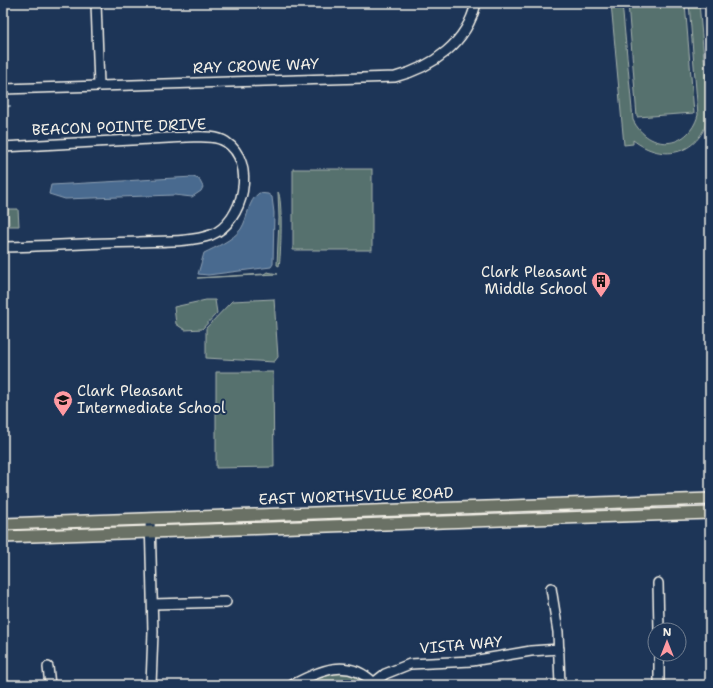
<svg xmlns="http://www.w3.org/2000/svg" width="713" height="688" viewBox="0 0 713 688" font-family="'Shantell Sans',sans-serif">
<rect width="100%" height="100%" fill="#1d3557"/>
<filter id="ink" filterUnits="userSpaceOnUse"><feTurbulence type="fractalNoise" baseFrequency=".025" numOctaves="2"/><feDisplacementMap in="SourceGraphic" scale="8" xChannelSelector="R" yChannelSelector="G"/><feConvolveMatrix kernelMatrix="1 2 1 2 8 2 1 2 1" color-interpolation-filters="sRGB"/></filter>
<g filter="url(#ink)">
<!-- green -->
<g fill="#56716e" stroke="#a5b1ab">
<path d="M 611,3 L 622,3 L 633,120 C 649,152 688,150 698,115 L 689,3 L 699,3 L 709,114 C 701,154 664,164 633,140 L 633,144 L 624,145 Z"/>
<polygon points="628,3 685,3 694,113 637,117"/>
<rect x="293" y="169" width="79" height="81"/>
<path d="M 278,192 C 283,198 281,258 279,266 L 277,265 L 279,218 Z"/>
<polygon points="8,209 18,209 19,226 9,226"/>
<polygon points="267,272 278,274 197,278 264,274"/>
<polygon points="274,299 278,357 274,362 206,358 206,328 232,301"/>
<polygon points="206,300 215,300 217,313 202,329 185,330 176,324 174,307"/>
<polygon points="216,372 273,372 274,467 216,468"/>
<path d="M 335,673 C 346,674 360,673 365,685 L 301,685 L 324,675 Z"/>
</g>
<!-- water -->
<g fill="#496a8f" stroke="#8da0b3">
<polygon points="193,177 199,179 203,187 201,191 192,197 174,195 65,199 49,194 51,185"/>
<path d="M 259,193 L 268,194 L 272,197 L 274,213 L 273,264 L 271,267 L 208,275 L 198,274 L 204,253 C 216,247 233,240 241,229 C 249,216 247,202 259,193 Z"/>
</g>
<g fill="none" stroke-linecap="round" stroke-linejoin="round">
<!-- stream -->
<polyline stroke="#8da0b3" stroke-width="2" points="3,107 10,106"/>
<!-- minor casing -->
<g stroke="#f4f1e8" stroke-width="12">
<g id="minor">
<polyline points="96,3 99,85"/>
<path d="M 3,89 L 395,77 C 433,67 467,43 476,3"/>
<path d="M 3,147 L 187,137 C 199,137 216,135 226,142 C 257,162 244,222 211,235 C 192,242 160,241 139,242 C 94,243 48,246 3,247"/>
<polyline points="150,519 153,632 151,685"/>
<polyline points="658,583 659,630"/>
<polyline points="551,588 558,632 560,685"/>
<polyline points="153,604 226,602"/>
<polyline points="659,654 659,685"/>
<polyline points="48,667 50,685"/>
<path d="M 292,685 C 320,671 346,657 373,682"/>
<polyline points="371,685 385,674 410,664 472,661 531,651 559,649"/>
</g>
</g>
<!-- major casing -->
<g stroke="#f4f1e8" stroke-width="14">
<g id="major">
<polyline points="3,524 710,499"/>
<polyline points="3,537 710,513"/>
</g>
</g>
<!-- minor -->
<use href="#minor" stroke="#1d3557" stroke-width="9"/>
<!-- major -->
<use href="#major" stroke="#6a7165" stroke-width="11"/>
</g>
</g>
<!-- icons -->
<defs>
<g id="building-pin" transform="scale(1)"><path d="M0 17L-7.5 6A9.5 9.5 0 1 1 7.5 6Z" fill="#ff9aa2" stroke="#1d3557"/><path d="M-4-6H4V6H1V3H-1V6H-4ZM-2.5-4.3h1.7v1.8h-1.7ZM.8-4.3h1.7v1.8H.8ZM-2.5-1h1.7V.8h-1.7ZM.8-1h1.7V.8H.8Z" fill="#111"/></g>
<g id="school-pin" transform="scale(1)"><path d="M0 17L-7.5 6A9.5 9.5 0 1 1 7.5 6Z" fill="#ff9aa2" stroke="#1d3557"/><path d="M0-5L7-2L0 1L-7-2ZM-4 1L0 2.5L4 1V4Q0 6-4 4Z" fill="#111"/></g>
</defs>
<g fill-rule="evenodd">
<use href="#building-pin" x="601" y="281"/>
<use href="#school-pin" x="63" y="400"/>
</g>
<g text-anchor="middle" stroke-width="4" stroke-linejoin="round" paint-order="stroke">
<!-- street labels -->
<g font-size="15" fill="#f4f1e8" stroke="#1d3557">
<text transform="translate(256 66) rotate(-2)" y="5">RAY CROWE WAY</text>
<text transform="translate(119 127) rotate(-2)" y="5">BEACON POINTE DRIVE</text>
<text transform="translate(356 496) rotate(-2)" y="5">EAST WORTHSVILLE ROAD</text>
<text transform="translate(461 645) rotate(-5)" y="5">VISTA WAY</text>
</g>
<!-- poi labels -->
<g font-size="15" fill="#f4f1e8" stroke="#1d3557" text-anchor="end">
<text x="587" y="277">Clark Pleasant<tspan x="587" dy="17">Middle School</tspan></text>
<text x="77" y="396" text-anchor="start">Clark Pleasant<tspan x="77" dy="17">Intermediate School</tspan></text>
</g>
</g>
<!-- margin -->
<rect width="713" height="688" fill="none" stroke="#1d3557" stroke-width="16"/>
<rect x="8" y="8" width="697" height="672" fill="none" stroke="#f4f1e8" stroke-width="1.5" filter="url(#ink)"/>
<!-- north arrow -->
<g transform="translate(667 642)"><circle r="19" fill="#1d3557" stroke="#738091"/>
<path d="M0-3L7 15L0 10L-7 15Z" fill="#ff9aa2"/>
<text y="-6" font-size="11" font-weight="bold" text-anchor="middle" fill="#f4f1e8">N</text>
</g>
</svg>
